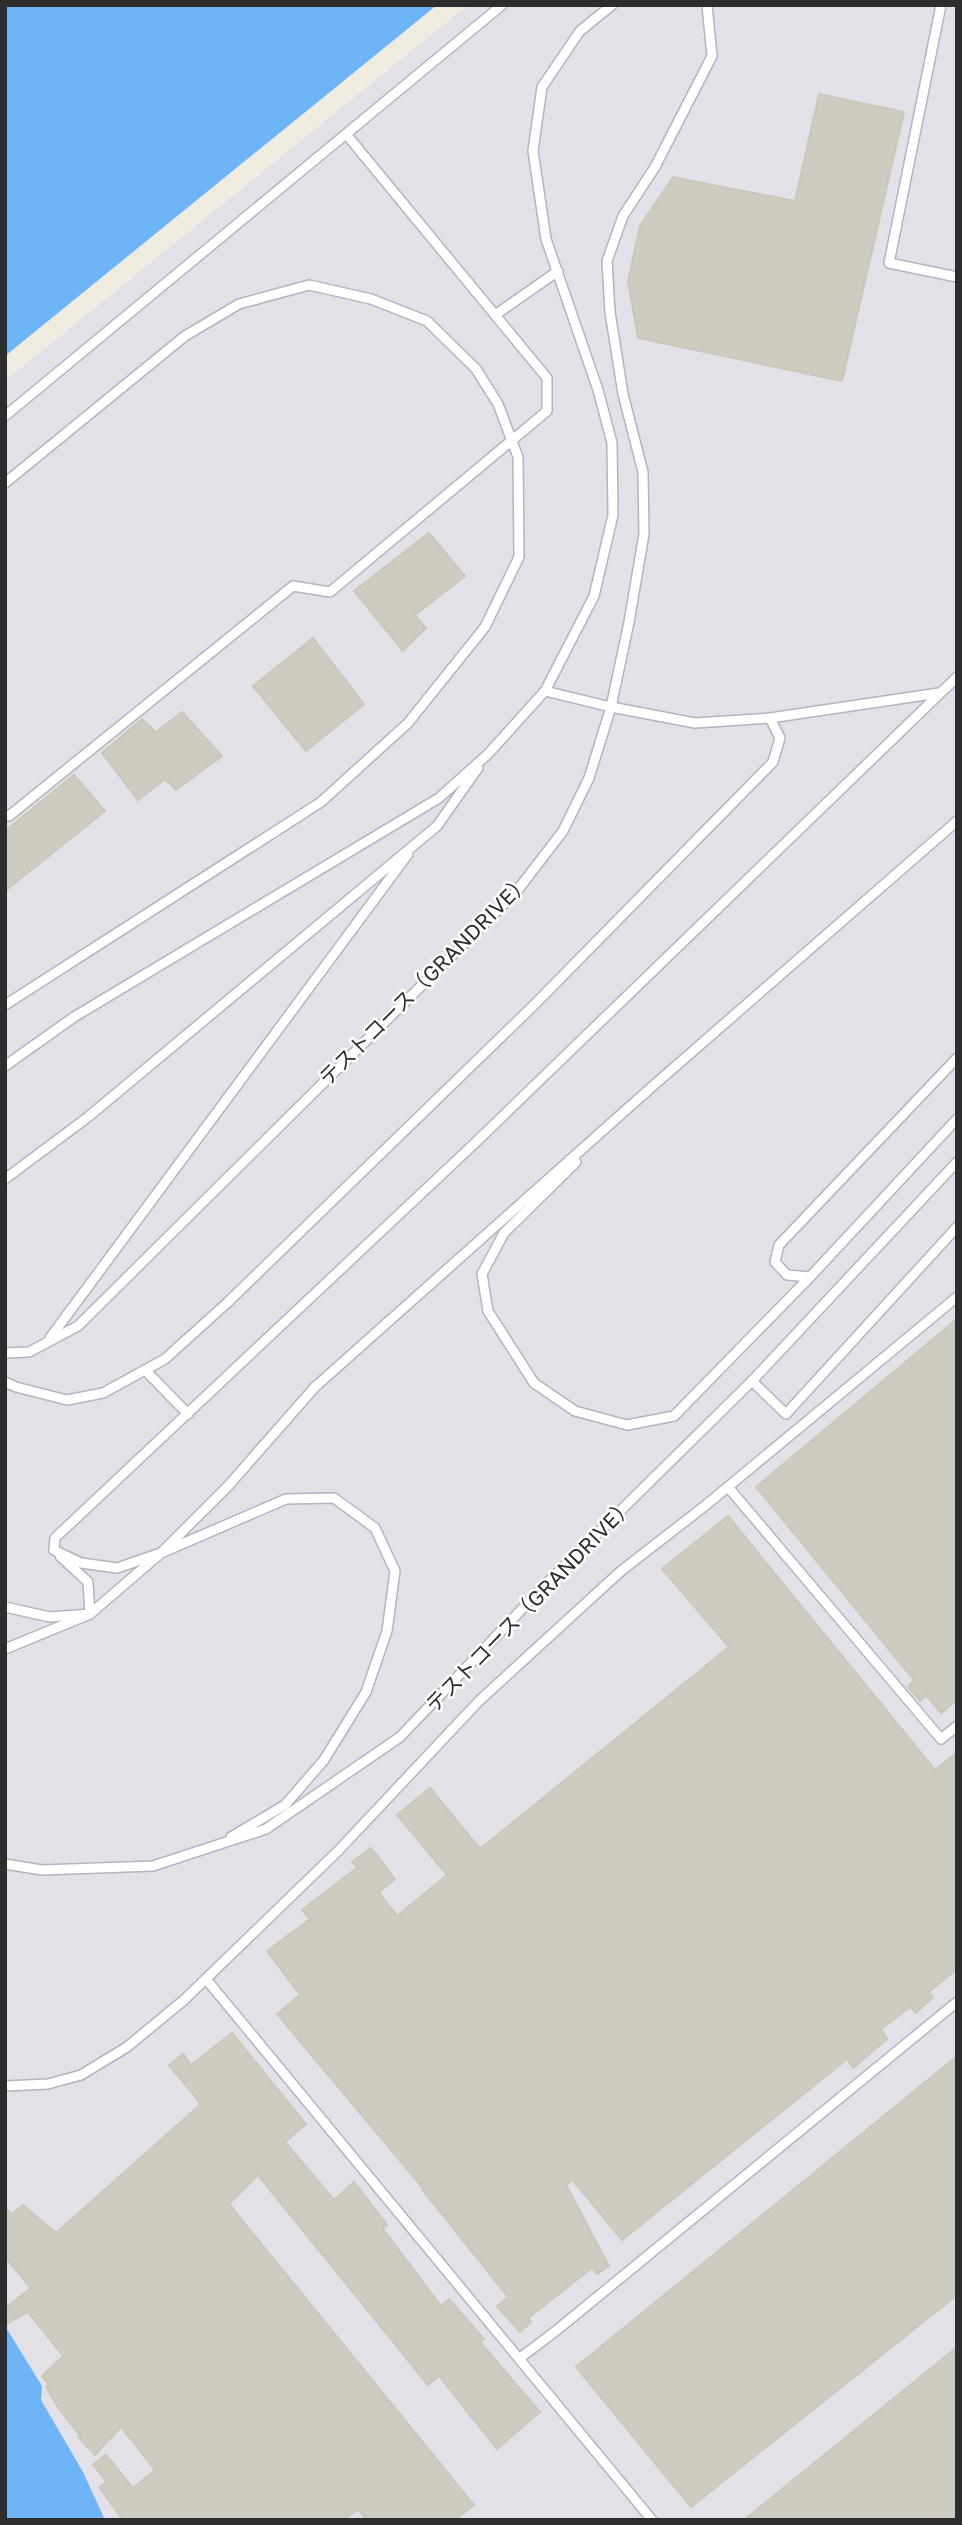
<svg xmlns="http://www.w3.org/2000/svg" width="962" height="2525" viewBox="0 0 962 2525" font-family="'Golos Text','Noto Sans JP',sans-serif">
<rect width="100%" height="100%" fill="#efecdf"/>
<!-- industrial -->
<polygon fill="#e4e0e8" points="468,5 957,5 957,2520 74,2520 5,2392 5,381"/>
<!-- water -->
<g fill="#6db5f7">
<polygon points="5,5 437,5 5,356"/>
<polygon points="5,2326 42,2386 41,2400 83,2472 105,2520 5,2520"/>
</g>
<!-- building -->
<g fill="#cecbc1" stroke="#cbc8b8" stroke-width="2">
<polygon points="819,94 904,112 842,381 638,338 628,281 640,226 673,177 795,201"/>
<polygon points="429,533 465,576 415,615 426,628 403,651 354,591"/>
<polygon points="313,638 364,704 306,751 253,686"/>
<polygon points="182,712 222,756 176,790 165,779 138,800 102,753 142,719 156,732"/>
<polygon points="74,775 105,811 5,891 5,831"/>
<polygon points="957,1319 957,1700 941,1713 926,1695 920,1701 908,1687 914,1680 756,1487"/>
<polygon points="728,1516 935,1770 957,1752 957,1969 929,1992 933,1997 916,2013 910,2007 881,2029 887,2039 853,2068 847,2059 622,2240 573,2180 566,2185 609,2266 597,2274 592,2268 528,2318 531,2322 520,2332 497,2306 508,2297 422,2189 423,2188 277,2014 300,1995 267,1951 310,1919 302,1910 358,1867 352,1862 371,1848 395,1879 379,1892 397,1916 447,1875 397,1815 430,1788 480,1849 729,1647 662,1569"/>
<polygon points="232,2033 306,2124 285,2142 334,2200 354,2182 387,2225 383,2229 441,2306 449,2299 484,2339 480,2342 540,2412 497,2449 439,2376 428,2385 258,2175 229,2204 474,2505 455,2520 366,2520 358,2509 344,2520 123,2520 99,2487 107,2482 93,2465 106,2455 133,2488 155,2470 121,2427 95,2455 78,2437 80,2436 58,2407 46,2387 49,2385 42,2376 63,2356 28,2312 5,2325 5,2308 31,2288 5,2257 5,2208 12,2214 23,2205 56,2233 201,2104 169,2065 183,2054 191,2065"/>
<polygon points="957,2056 957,2295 691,2507 576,2367"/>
<polygon points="957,2347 957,2520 744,2520"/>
</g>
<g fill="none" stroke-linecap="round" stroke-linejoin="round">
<!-- lane casing -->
<g stroke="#b3b3c1" stroke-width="12">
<g id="lane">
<polyline points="941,5 889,263 957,277"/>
<polyline points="495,315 558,271"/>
<polyline points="5,416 502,5"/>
<polyline points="5,483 185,336 239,304 309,285 371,299 427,321 476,369 498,404 518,457 519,557 485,627 408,723 321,802 5,1005"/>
<polyline points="545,691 611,707 695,723 770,718 939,693"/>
<polyline points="5,815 9,816 293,586 330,592 547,411 547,378 346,134"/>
<polyline points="5,1066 74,1017 439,798 488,754 545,691 594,596 613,515 612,443 598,390 546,239 533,151 542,87 580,31 612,5"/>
<polyline points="576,1162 504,1233 482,1274 488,1311 534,1383 575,1411 627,1425 674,1416 810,1277 957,1119"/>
<polyline points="5,1179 88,1117 437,826 478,768"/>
<polyline points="810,1277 787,1275 775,1262 779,1245 957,1058"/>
<polyline points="50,1338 408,854"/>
<polyline points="5,1353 29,1352 78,1326 517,891 563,831 589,778 611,707 629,622 644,534 643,472 623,394 610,312 607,261 623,216 655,167 712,56 707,5"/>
<polyline points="145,1370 188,1414"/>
<polyline points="752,1381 786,1414 957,1227"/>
<polyline points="5,1382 16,1387 67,1400 103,1393 165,1359 227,1303 534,1005 773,762 780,738 770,718"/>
<polyline points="728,1487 941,1739 957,1726"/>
<polyline points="54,1550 55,1538 475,1143 957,677"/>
<polyline points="54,1550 81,1563 117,1568 161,1553 286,1499 334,1498 375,1528 395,1571 387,1631 366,1692 324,1760 285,1805 231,1837"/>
<polyline points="5,1607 50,1617 90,1614 88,1582 60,1556"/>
<polyline points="5,1649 90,1614 161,1553 228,1486 315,1387 654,1085 957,821"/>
<polyline points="5,1864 42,1870 153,1866 266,1829 400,1737 543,1587 752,1381 957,1162"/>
<polyline points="206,1979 652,2520"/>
<polyline points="5,2086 48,2084 81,2075 127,2047 184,2000 338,1851 479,1701 621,1571 706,1505 957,1297"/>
<polyline points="520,2358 557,2330 957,2002"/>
</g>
</g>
<!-- lane -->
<use href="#lane" stroke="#fff" stroke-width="9"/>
</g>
<g text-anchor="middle" stroke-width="5" stroke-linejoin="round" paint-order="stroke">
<!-- street labels -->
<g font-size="21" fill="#2d2d2d" stroke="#fff">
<text transform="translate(425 980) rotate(-45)" y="7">テストコース（GRANDRIVE）</text>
<text transform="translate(530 1605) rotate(-46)" y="7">テストコース（GRANDRIVE）</text>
</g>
</g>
<!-- border -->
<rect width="962" height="2525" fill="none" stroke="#2d2d2d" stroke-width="14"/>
</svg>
